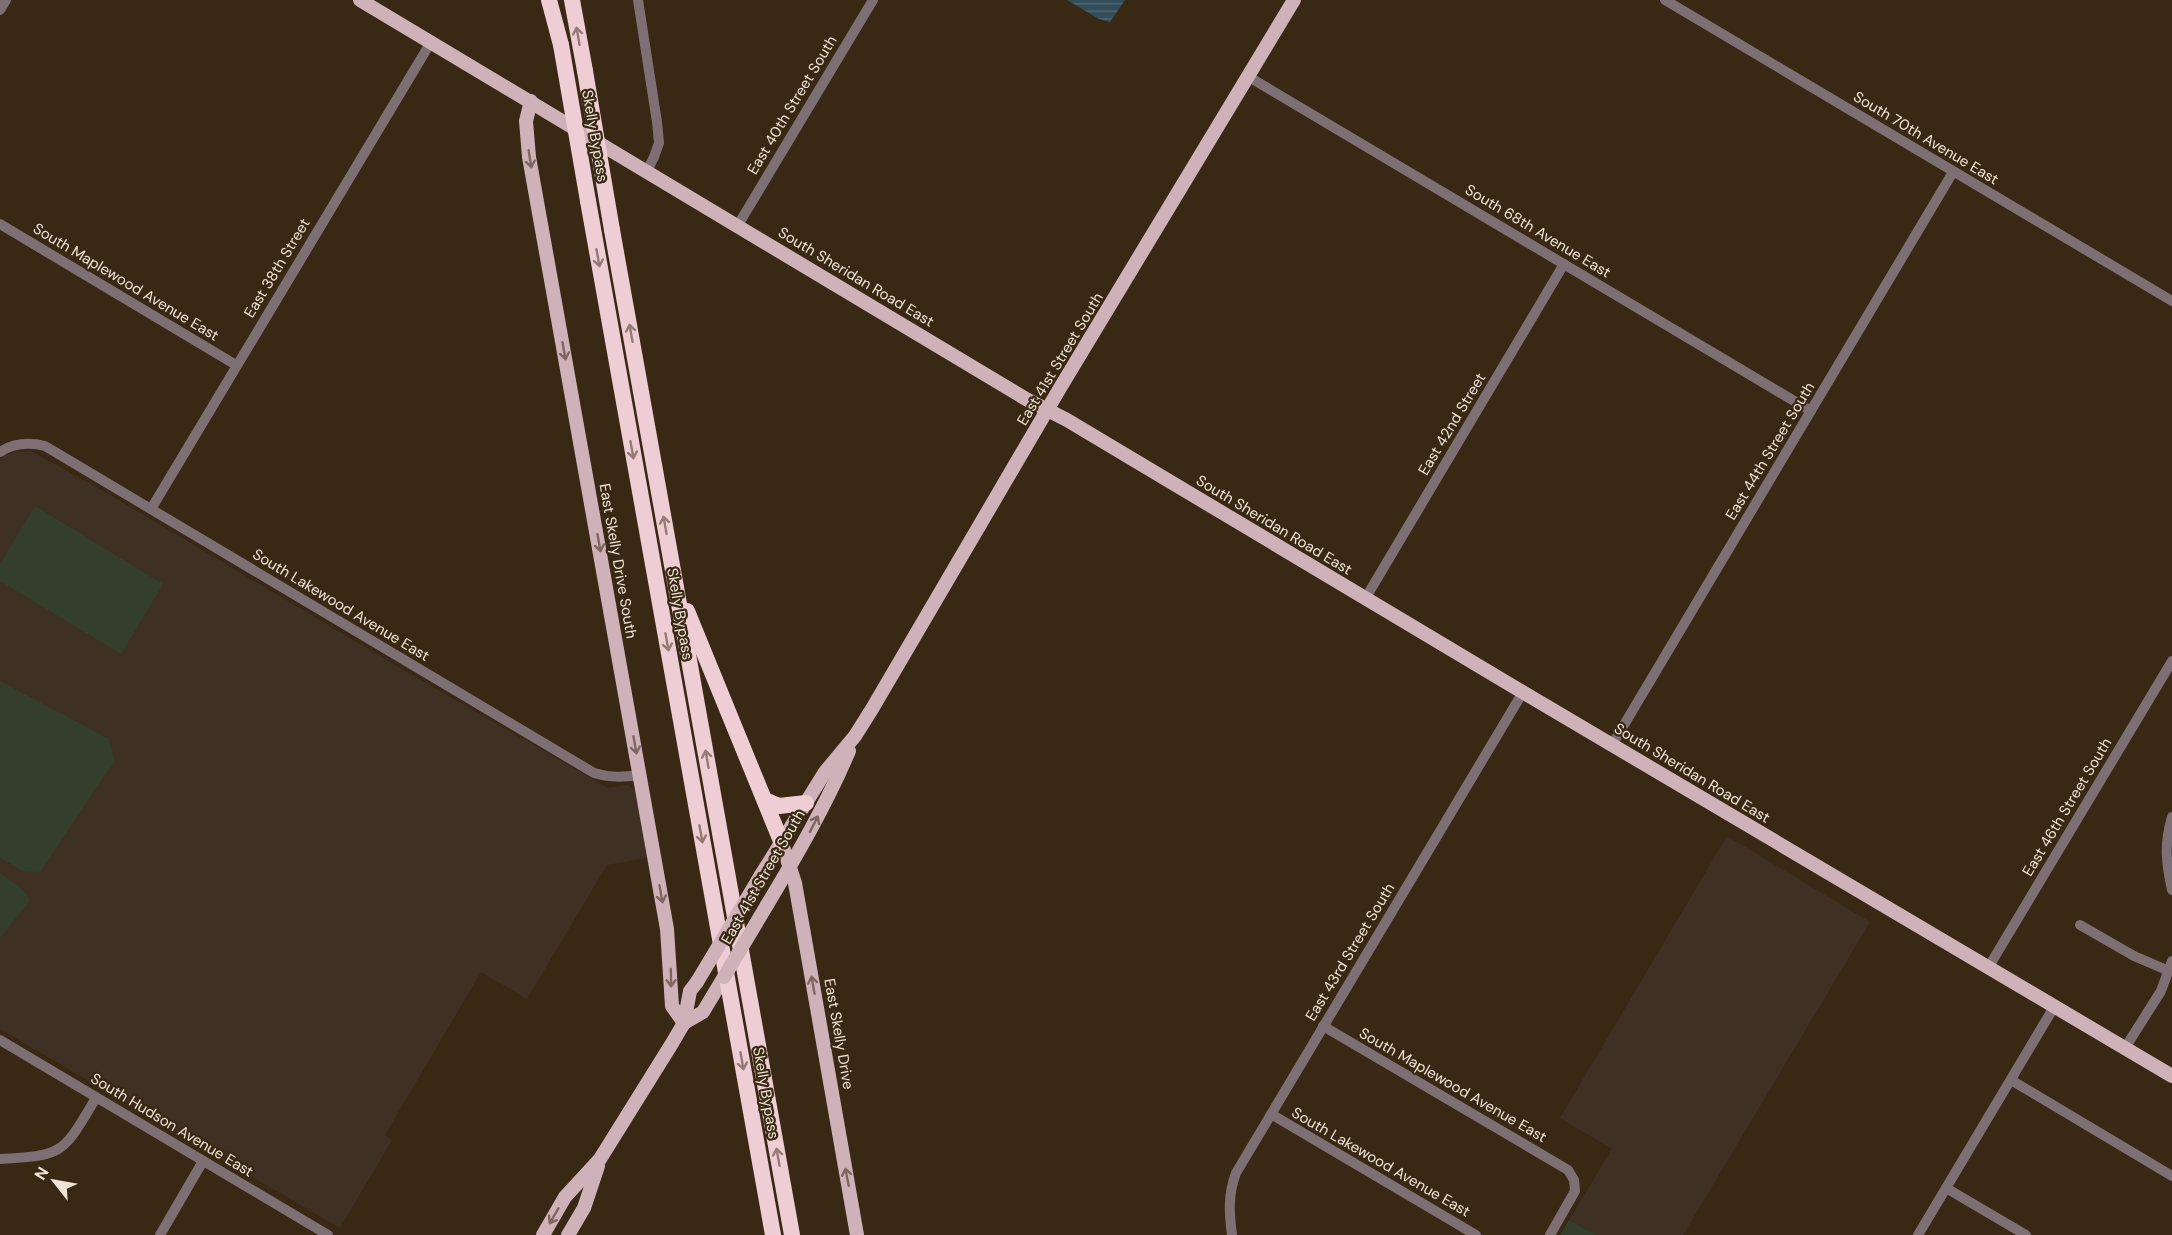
<svg xmlns="http://www.w3.org/2000/svg" width="2172" height="1235" viewBox="0 0 2172 1235" font-family="'DM Sans',sans-serif">
<defs>
<pattern id="water-rules" width="6" height="5" patternUnits="userSpaceOnUse" patternTransform="scale(1.5)"><rect width="6" height="5" fill="#324e5b"/><path d="M0 2.5h6" fill="none" stroke="#506772"/></pattern>
</defs>
<rect width="100%" height="100%" fill="#392813"/>
<!-- education -->
<g fill="#3f3024">
<polygon points="31,451 105,492 412,675 608,788 628,785 636,791 647,858 607,865 527,999 481,972 385,1135 392,1140 340,1228 0,1029 0,460 4,456 15,452"/>
<polygon points="1727,836 1870,922 1683,1235 1596,1235 1569,1220 1612,1149 1560,1118"/>
</g>
<!-- grass -->
<g fill="#333e2d">
<polygon points="35,506 163,584 121,654 0,581 0,564"/>
<polygon points="0,681 109,739 115,762 101,780 40,872 23,871 0,858"/>
<polygon points="0,873 22,889 30,900 0,938"/>
<polygon points="1569,1220 1596,1235 1560,1235"/>
</g>
<!-- water -->
<polygon fill="url(#water-rules)" points="1067,0 1125,0 1110,22 1099,19"/>
<g fill="none" stroke-linecap="round" stroke-linejoin="round">
<!-- minor -->
<g stroke="#7d6f73" stroke-width="10">
<polyline points="638,0 657,122 659,143 654,157 647,171"/>
<polyline points="1665,0 2172,301"/>
<polyline points="0,10 6,0"/>
<polyline points="1249,77 1811,411"/>
<polyline points="0,224 236,365"/>
<polyline points="738,225 873,0"/>
<path d="M 0,452 C 14,443 29,442 45,446 L 594,773 C 610,778 624,777 640,775"/>
<polyline points="151,509 431,42"/>
<polyline points="1365,599 1564,264"/>
<polyline points="1612,745 1953,172"/>
<path d="M 2172,817 C 2164,844 2166,863 2172,890"/>
<polyline points="2080,925 2134,956 2169,971"/>
<polyline points="1988,968 2172,661"/>
<polyline points="1323,1026 1568,1170 1574,1180 1575,1191 1550,1235"/>
<polyline points="0,1040 328,1235"/>
<polyline points="2125,1048 2161,991 2172,961"/>
<polyline points="2011,1080 2172,1176"/>
<polyline points="1271,1114 1476,1235"/>
<path d="M 0,1159 C 66,1156 63,1152 96,1098"/>
<polyline points="1946,1188 2026,1235"/>
<polyline points="160,1235 203,1161"/>
<path d="M 1232,1235 C 1229,1213 1228,1194 1236,1173 L 1523,692"/>
<polyline points="1918,1235 2054,1007"/>
</g>
<!-- major -->
<g stroke="#cfb2b9" stroke-width="14">
<polyline points="360,0 1026,399 1067,420 1509,684 2172,1076"/>
<polyline points="531,101 526,121 529,157 667,929 672,1006 684,1023"/>
<polyline points="781,841 795,883 857,1235"/>
<polyline points="761,875 825,772 855,736 872,709 1060,388 1294,0"/>
<path d="M 767,905 C 797,855 826,805 849,751"/>
<polyline points="684,1023 703,1012 724,977"/>
<polyline points="543,1235 565,1197 600,1159 671,1045 684,1023 690,991 697,982"/>
<polyline points="568,1235 584,1208 598,1166"/>
</g>
<!-- highway -->
<g stroke="#efcdd5" stroke-width="16">
<polyline points="549,0 561,45"/>
<polyline points="572,0 585,71"/>
<polyline points="588,201 773,1235"/>
<polyline points="612,230 792,1235"/>
<polyline points="687,611 781,841"/>
<polyline points="765,800 779,806 806,803"/>
</g>
<!-- major-bridge -->
<g stroke="#cfb2b9" stroke-width="14">
<polyline points="724,977 767,905"/>
<polyline points="697,982 761,875"/>
</g>
<!-- highway-bridge -->
<g stroke="#efcdd5" stroke-width="16">
<polyline points="561,45 588,201"/>
<polyline points="585,71 612,230"/>
</g>
</g>
<!-- one-way arrows -->
<defs><path id="oneway-shaft" d="M-6 0H5M1.5-3L5.5 0L1.5 3" fill="none" stroke-width="1.6" stroke-linecap="round" stroke-linejoin="round" transform="scale(1.5)"/></defs>
<g stroke="#947a74">
<use href="#oneway-shaft" transform="translate(578 36) rotate(-100)"/>
<use href="#oneway-shaft" transform="translate(598 258) rotate(80)"/>
<use href="#oneway-shaft" transform="translate(631 333) rotate(-100)"/>
<use href="#oneway-shaft" transform="translate(632 450) rotate(80)"/>
<use href="#oneway-shaft" transform="translate(665 525) rotate(-100)"/>
<use href="#oneway-shaft" transform="translate(667 642) rotate(80)"/>
<use href="#oneway-shaft" transform="translate(707 759) rotate(-100)"/>
<use href="#oneway-shaft" transform="translate(701 834) rotate(80)"/>
<use href="#oneway-shaft" transform="translate(742 1061) rotate(80)"/>
<use href="#oneway-shaft" transform="translate(778 1157) rotate(-100)"/>
</g>
<g stroke="#7c665e">
<use href="#oneway-shaft" transform="translate(530 159) rotate(81)"/>
<use href="#oneway-shaft" transform="translate(564 351) rotate(80)"/>
<use href="#oneway-shaft" transform="translate(599 543) rotate(80)"/>
<use href="#oneway-shaft" transform="translate(635 745) rotate(80)"/>
<use href="#oneway-shaft" transform="translate(814 824) rotate(-63)"/>
<use href="#oneway-shaft" transform="translate(661 894) rotate(80)"/>
<use href="#oneway-shaft" transform="translate(671 978) rotate(89)"/>
<use href="#oneway-shaft" transform="translate(813 985) rotate(-100)"/>
<use href="#oneway-shaft" transform="translate(847 1177) rotate(-101)"/>
<use href="#oneway-shaft" transform="translate(554 1216) rotate(120)"/>
</g>
<g text-anchor="middle" stroke-width="4.5" stroke-linejoin="round" paint-order="stroke">
<!-- street labels -->
<g font-size="15" fill="#efe3d6" stroke="#392813">
<text transform="translate(792 105) rotate(-59)" y="5">East 40th Street South</text>
<text transform="translate(595 136) rotate(80)" y="5">Skelly Bypass</text>
<text transform="translate(1926 138) rotate(31)" y="5">South 70th Avenue East</text>
<text transform="translate(1538 231) rotate(31)" y="5">South 68th Avenue East</text>
<text transform="translate(277 268) rotate(-59)" y="5">East 38th Street</text>
<text transform="translate(856 277) rotate(31)" y="5">South Sheridan Road East</text>
<text transform="translate(126 282) rotate(31)" y="5">South Maplewood Avenue East</text>
<text transform="translate(1060 359) rotate(-59)" y="5">East 41st Street South</text>
<text transform="translate(1452 424) rotate(-59)" y="5">East 42nd Street</text>
<text transform="translate(1770 451) rotate(-59)" y="5">East 44th Street South</text>
<text transform="translate(1274 525) rotate(31)" y="5">South Sheridan Road East</text>
<text transform="translate(618 561) rotate(80)" y="5">East Skelly Drive South</text>
<text transform="translate(341 605) rotate(31)" y="5">South Lakewood Avenue East</text>
<text transform="translate(680 614) rotate(80)" y="5">Skelly Bypass</text>
<text transform="translate(1692 773) rotate(31)" y="5">South Sheridan Road East</text>
<text transform="translate(2067 807) rotate(-59)" y="5">East 46th Street South</text>
<text transform="translate(763 877) rotate(-60)" y="5">East 41st Street South</text>
<text transform="translate(1350 952) rotate(-59)" y="5">East 43rd Street South</text>
<text transform="translate(839 1034) rotate(80)" y="5">East Skelly Drive</text>
<text transform="translate(1453 1085) rotate(30)" y="5">South Maplewood Avenue East</text>
<text transform="translate(766 1093) rotate(80)" y="5">Skelly Bypass</text>
<text transform="translate(172 1125) rotate(31)" y="5">South Hudson Avenue East</text>
<text transform="translate(1381 1162) rotate(30)" y="5">South Lakewood Avenue East</text>
</g>
</g>
<!-- north arrow -->
<g transform="translate(54 1181) rotate(301)" stroke="#392813" stroke-width="4.5" paint-order="stroke">
<path d="M0-4.5L10 22L0 15L-10 22Z" fill="#efe3d6"/>
<text y="-9" font-size="16" font-weight="bold" text-anchor="middle" fill="#efe3d6">N</text>
</g>
</svg>
